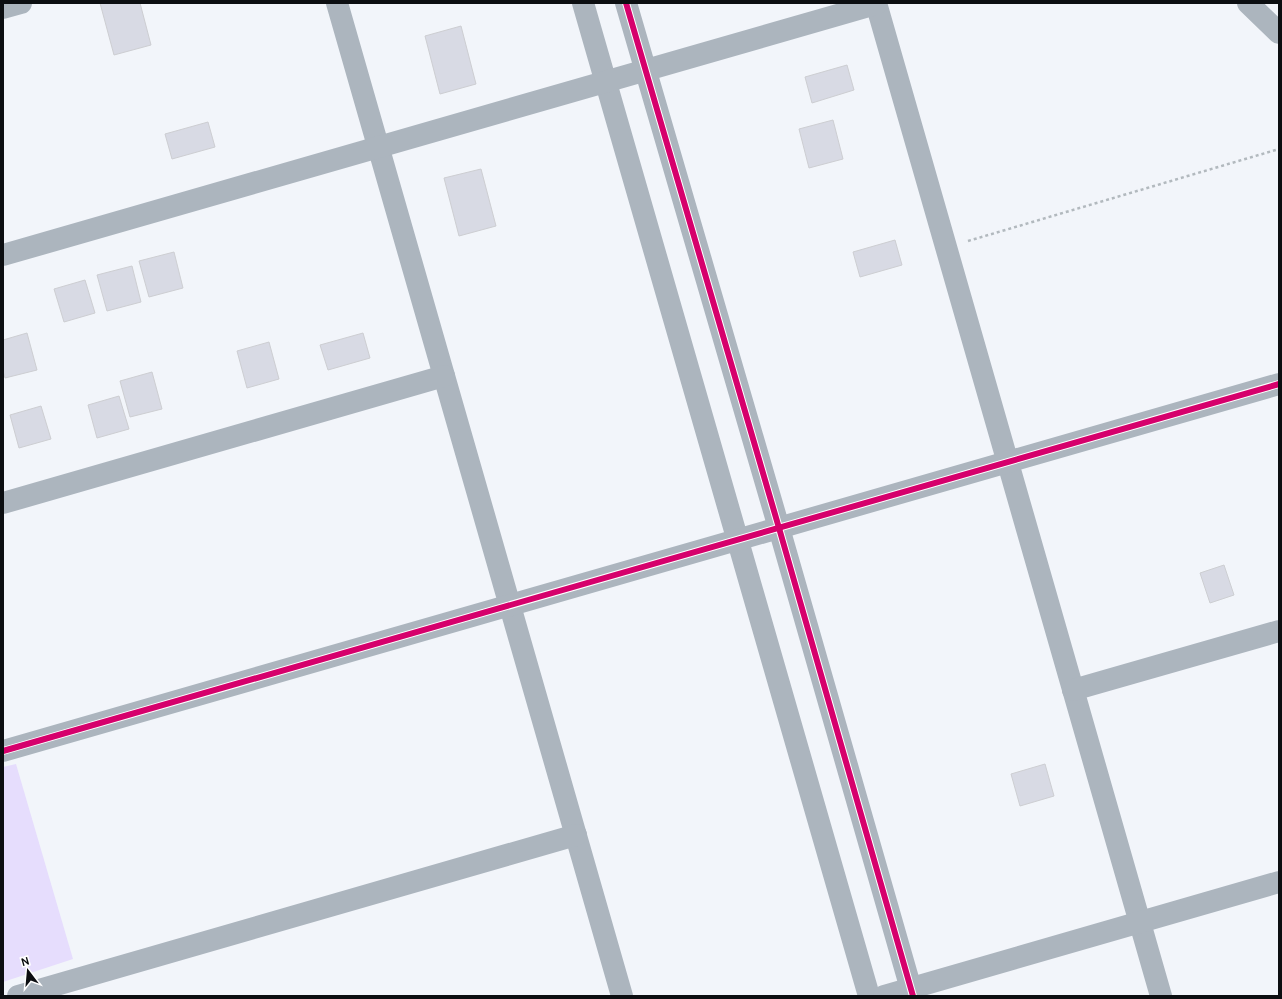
<svg xmlns="http://www.w3.org/2000/svg" width="1282" height="999" viewBox="0 0 1282 999" font-family="Cabin,sans-serif">
<rect width="100%" height="100%" fill="#f2f5fa"/>
<!-- green -->
<polygon fill="#e6ddfd" points="16,764 73,959 3,982 3,767"/>
<!-- building -->
<g fill="#d8dae4" stroke="#cdced2">
<polygon points="100,3 140,3 151,45 114,55"/>
<polygon points="461,26 476,84 440,94 425,36"/>
<polygon points="847,65 854,90 812,103 805,77"/>
<polygon points="833,120 843,159 809,168 799,129"/>
<polygon points="208,122 215,147 172,159 165,134"/>
<polygon points="481,169 496,226 459,236 444,178"/>
<polygon points="895,240 902,265 860,277 853,252"/>
<polygon points="174,252 183,288 149,297 139,261"/>
<polygon points="132,266 141,302 107,311 97,275"/>
<polygon points="85,280 95,313 64,322 54,289"/>
<polygon points="27,333 37,370 5,378 3,371 3,340"/>
<polygon points="363,333 370,358 328,370 320,345"/>
<polygon points="269,342 279,379 247,388 237,351"/>
<polygon points="152,372 162,409 130,417 120,381"/>
<polygon points="119,396 129,429 97,438 88,405"/>
<polygon points="41,406 51,439 19,448 10,415"/>
<polygon points="1224,565 1234,595 1210,603 1200,573"/>
<polygon points="1045,764 1054,796 1020,806 1011,774"/>
</g>
<g fill="none" stroke-linecap="round" stroke-linejoin="round">
<!-- path -->
<polyline stroke="#b2b9be" stroke-width="2.5" stroke-dasharray="3 3" stroke-linecap="butt" points="968,241 1279,149"/>
<!-- minor -->
<g stroke="#acb5be" stroke-width="22">
<polyline points="337,3 622,996"/>
<polyline points="583,3 869,996"/>
<polyline points="626,3 779,528 913,996"/>
<polyline points="876,3 1161,996"/>
<polyline points="1248,3 1279,33"/>
<polyline points="3,8 21,3"/>
<polyline points="3,255 876,4"/>
<polyline points="3,503 444,376"/>
<polyline points="1073,690 1279,631"/>
<polyline points="3,751 1279,384"/>
<polyline points="18,996 576,835"/>
<polyline points="884,996 1279,882"/>
</g>
<!-- cycleway casing -->
<g stroke="#fff" stroke-width="8">
<g id="cycleway">
<polyline points="626,3 779,528 913,996"/>
<polyline points="3,751 1279,384"/>
</g>
</g>
<!-- cycleway -->
<use href="#cycleway" stroke="#d6006c" stroke-width="6"/>
</g>
<!-- border -->
<rect width="1282" height="999" fill="none" stroke="#0c0e11" stroke-width="8"/>
<!-- north arrow -->
<g transform="translate(28 971) rotate(344)" stroke="#ffffff" stroke-width="3" paint-order="stroke">
<path d="M0-3L7 15L0 10L-7 15Z" fill="#0c0e11"/>
<text y="-6" font-size="11" font-weight="bold" text-anchor="middle" fill="#0c0e11">N</text>
</g>
</svg>
